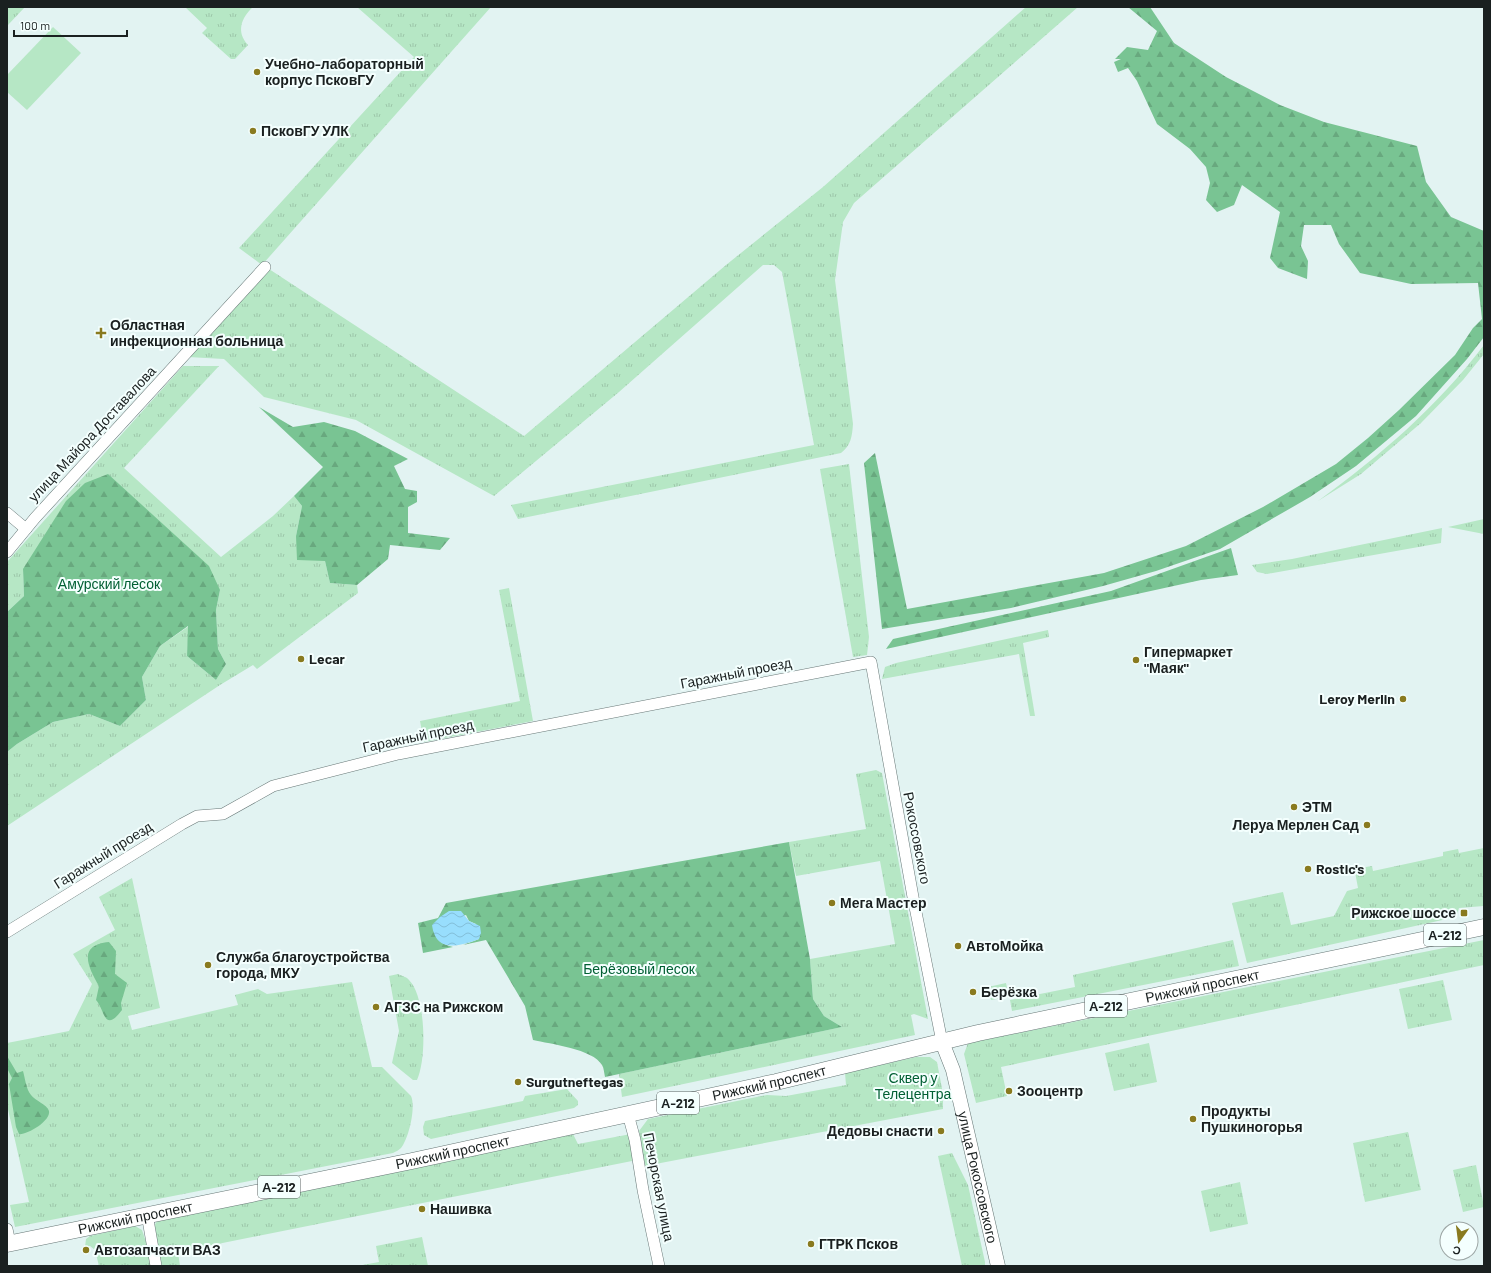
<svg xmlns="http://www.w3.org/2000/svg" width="1491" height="1273" viewBox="0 0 1491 1273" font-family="Barlow,sans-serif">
<defs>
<pattern id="grass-tufts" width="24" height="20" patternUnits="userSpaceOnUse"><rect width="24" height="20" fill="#b6e7c5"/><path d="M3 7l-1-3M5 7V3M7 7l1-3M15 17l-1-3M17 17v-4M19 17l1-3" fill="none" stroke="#9cc6a9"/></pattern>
<pattern id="forest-firs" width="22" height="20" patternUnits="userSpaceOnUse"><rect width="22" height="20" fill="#79c493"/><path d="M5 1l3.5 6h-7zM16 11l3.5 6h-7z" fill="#68a87e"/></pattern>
<pattern id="water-waves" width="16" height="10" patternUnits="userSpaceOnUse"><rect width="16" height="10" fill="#98defd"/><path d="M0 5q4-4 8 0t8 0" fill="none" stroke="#82bed9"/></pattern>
</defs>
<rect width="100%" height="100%" fill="#e2f3f2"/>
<!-- grass -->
<g fill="url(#grass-tufts)">
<polygon points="7,7 25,7 7,26"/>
<path d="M 185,7 L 253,7 C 241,18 236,32 248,45 L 235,59 L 231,59 L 202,33 L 207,28 Z"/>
<polygon points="357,7 491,7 262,265 239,248 414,57"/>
<path d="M 1026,7 L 1078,7 L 854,203 L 843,222 L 835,280 L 853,424 C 852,437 851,445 841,453 L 518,519 L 511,505 L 814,445 L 782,272 L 774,265 L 763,265 L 619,392 L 494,496 L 356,420 L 264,397 L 224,359 L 188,357 L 216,329 L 269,269 L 524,436 L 726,265 L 823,187 Z"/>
<path d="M 1484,345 L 1484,354 L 1463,380 L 1421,423 L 1361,474 L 1318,501 C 1382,454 1435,409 1484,345 Z"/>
<polygon points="183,366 219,366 124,468 221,557 273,516 294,496 302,506 296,536 325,561 330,583 357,585 358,593 257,669 253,665 220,685 7,826 7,752 17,744 53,722 89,714 120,726 146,700 142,677 160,646 189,626 187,656 216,680 226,664 218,649 216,610 220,590 23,569 24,596 7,612 7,562"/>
<polygon points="849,464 869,637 867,655 853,657 820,469"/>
<polygon points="1484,519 1484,534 1448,527"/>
<polygon points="1442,528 1441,543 1267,574 1257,572 1252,565 1292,559"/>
<polygon points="509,588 533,721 424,742 420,721 520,701 499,590"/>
<polygon points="1048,630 1049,637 1023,643 1035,716 1030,716 1019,654 882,679 885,667 896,663"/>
<polygon points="876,770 882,773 928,1019 914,1014 911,1015 915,1035 622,1097 619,1074 842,1027 824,1016 813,999 810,959 895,944 880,861 796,876 789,842 866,829 856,774"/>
<polygon points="1484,848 1484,906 1459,908 1456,917 1247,963 1232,903 1283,892 1291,925 1334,916 1347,891 1358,888 1355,872 1360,868 1372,866 1373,871 1443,856 1443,852 1458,849 1459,853"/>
<path d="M 132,878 L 160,1008 L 128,1016 L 132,1030 L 238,1005 L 235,995 L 258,989 L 267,994 L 352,982 L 372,1067 L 382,1067 L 411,1096 C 416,1107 409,1138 401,1148 C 399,1150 395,1152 393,1153 L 15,1227 L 10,1205 L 29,1202 L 7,1105 L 7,1043 L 69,1031 L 92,984 L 73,954 L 115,930 L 99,897 Z"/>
<polygon points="1233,940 1239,966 1012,1011 1010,1000 1075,987 1073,975"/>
<polygon points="1484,940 1484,965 1001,1067 1007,1096 976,1103 964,1054 968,1043"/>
<path d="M 398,974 C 402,976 407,977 409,980 C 426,997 427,1058 417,1080 L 413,1080 L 392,1063 L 399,1031 L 389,976 Z"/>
<polygon points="1443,980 1452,1020 1408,1029 1399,989"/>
<polygon points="1006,983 1009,997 991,1000 988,987"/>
<polygon points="1149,1043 1157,1082 1114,1091 1105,1053"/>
<polygon points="916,1057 930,1057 937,1062 943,1094 943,1109 645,1166 639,1131 648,1119 767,1095 786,1096 846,1085 845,1073"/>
<polygon points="567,1089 578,1101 578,1105 574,1108 431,1139 424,1135 423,1127 425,1121 523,1101 525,1096"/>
<polygon points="1408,1132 1421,1190 1365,1202 1353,1143"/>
<polygon points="573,1134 578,1144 631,1134 637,1160 178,1252 180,1266 161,1266 153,1228 157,1221"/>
<polygon points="952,1153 968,1185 985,1262 985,1266 962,1266 938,1156"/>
<polygon points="1476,1165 1484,1207 1463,1212 1453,1170"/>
<polygon points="1240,1182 1248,1224 1210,1232 1201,1191"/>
<polygon points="135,1226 142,1230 154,1266 99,1266 95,1250 90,1246 85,1247 86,1239 90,1236"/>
<polygon points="422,1237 428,1266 357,1266 379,1262 376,1246"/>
</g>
<!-- forest -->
<g fill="url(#forest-firs)">
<polygon points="1128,7 1150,7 1174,43 1226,77 1280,105 1324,122 1417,146 1426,182 1451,217 1484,231 1484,337 1467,359 1416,416 1356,466 1310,497 1220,549 1156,571 1103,586 1011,608 882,629 864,463 875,453 907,609 1104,573 1186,546 1263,507 1336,464 1368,438 1399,410 1455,355 1473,328 1482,319 1478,283 1411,284 1360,273 1339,244 1331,225 1304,225 1301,246 1308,261 1307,279 1278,268 1270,258 1280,212 1242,185 1234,205 1217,212 1206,200 1210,183 1206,167 1190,149 1157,124 1137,81 1128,68 1118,72 1114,62 1121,59 1115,59 1127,47 1148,50 1157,31"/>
<polygon points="259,407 293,427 324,422 355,431 408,459 394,466 405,489 417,491 417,502 408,507 408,533 450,538 440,550 390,545 388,559 357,585 330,583 325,561 297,560 296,536 302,506 294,496 323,467"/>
<polygon points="108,474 209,566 220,590 216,610 218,649 226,664 216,680 187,656 188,626 160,646 142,677 146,700 120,726 89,714 53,722 17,744 7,752 7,612 24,596 23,569 66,501 85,483"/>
<polygon points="1231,548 1238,575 1201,580 886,649 893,639 1111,591"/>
<path d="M 789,842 L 810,959 L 813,999 L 824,1016 L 842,1027 L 605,1077 C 604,1073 604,1068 602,1065 C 593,1049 550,1044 533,1040 L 525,1006 L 486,940 L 463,945 L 479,939 L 476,924 L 469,921 L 466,915 L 433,925 C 434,938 441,944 453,947 L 423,953 L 418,923 L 438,918 L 446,903 Z"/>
<path d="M 109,942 L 116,951 L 115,974 L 127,983 L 121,1003 L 122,1010 C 104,1034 105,1010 96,1000 L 99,986 C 88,967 77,945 109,942 Z"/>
<path d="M 7,1056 L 17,1073 L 23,1071 C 25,1078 26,1089 31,1095 C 35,1101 47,1104 49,1111 C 51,1121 27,1135 19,1134 L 16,1127 L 9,1084 L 12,1078 L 7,1068 Z"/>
</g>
<!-- pitch -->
<polygon fill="#b6e7c5" points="53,27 81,53 27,110 7,92 7,75"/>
<!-- water -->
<path fill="url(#water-waves)" d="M 449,911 L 461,911 L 469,921 L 480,926 L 481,933 L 479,939 C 460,946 436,954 432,925 L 440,917 Z"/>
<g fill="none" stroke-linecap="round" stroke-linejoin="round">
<!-- minor casing -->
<g stroke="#677776" stroke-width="12">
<g id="minor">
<polyline points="7,513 26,529"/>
<polyline points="7,552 35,518 265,267"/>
<polyline points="7,932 182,824 197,816 223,814 273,786 398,754 871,662 913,897 942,1042"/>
<polyline points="628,1114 635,1140 643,1190 659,1266"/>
<polyline points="147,1214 156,1266"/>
<polyline points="7,1229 10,1243"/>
</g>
</g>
<!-- major casing -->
<g stroke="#677776" stroke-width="15">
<g id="major">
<path id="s1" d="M 942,1042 L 953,1070 L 998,1266"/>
</g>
</g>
<!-- highway casing -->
<g stroke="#677776" stroke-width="17">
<g id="highway">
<path id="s2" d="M 7,1244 L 412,1161 L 776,1082 L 978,1033 L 1484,927"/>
</g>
</g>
<!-- minor -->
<use href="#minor" stroke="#fff" stroke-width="11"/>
<!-- major -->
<use href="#major" stroke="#fff" stroke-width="14"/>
<!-- highway -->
<use href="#highway" stroke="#fff" stroke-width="16"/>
</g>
<!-- markers -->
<g fill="#897a1f" stroke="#f4fffe" stroke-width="1.5">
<circle cx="257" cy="72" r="4"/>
<circle cx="253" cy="131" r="4"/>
<path d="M99 327h4v4h4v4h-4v4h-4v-4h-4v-4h4z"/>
<circle cx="301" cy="659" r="4"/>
<circle cx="1136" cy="660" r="4"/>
<circle cx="1403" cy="699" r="4"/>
<circle cx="1294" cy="807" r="4"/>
<circle cx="1367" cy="825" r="4"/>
<circle cx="1308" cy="869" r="4"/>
<circle cx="832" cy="903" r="4"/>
<rect x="1460" y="909" width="8" height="8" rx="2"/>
<circle cx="958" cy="946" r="4"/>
<circle cx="208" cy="965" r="4"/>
<circle cx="973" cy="992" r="4"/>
<circle cx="376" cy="1007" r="4"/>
<circle cx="518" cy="1082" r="4"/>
<circle cx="1009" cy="1091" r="4"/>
<circle cx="1193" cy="1119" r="4"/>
<circle cx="941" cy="1131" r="4"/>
<circle cx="422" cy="1209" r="4"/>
<circle cx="811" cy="1244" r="4"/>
<circle cx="86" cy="1250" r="4"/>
</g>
<g text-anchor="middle" stroke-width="4" stroke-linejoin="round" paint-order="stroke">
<!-- shield labels -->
<g fill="#f4fffe" stroke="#5b6363" stroke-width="1">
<rect x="1424" y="924" width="42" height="22" rx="3"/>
<rect x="1085" y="995" width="42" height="22" rx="3"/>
<rect x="657" y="1092" width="42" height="22" rx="3"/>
<rect x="258" y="1176" width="42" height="22" rx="3"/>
</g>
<g font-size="13" font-weight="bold" fill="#1a2020">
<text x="1445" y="940">А-212</text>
<text x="1106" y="1011">А-212</text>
<text x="678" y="1108">А-212</text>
<text x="279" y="1192">А-212</text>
</g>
<!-- poi labels -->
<g font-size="14" font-weight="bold" fill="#1a2020" stroke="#f4fffe" text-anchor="start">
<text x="265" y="69">Учебно-лабораторный<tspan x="265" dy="16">корпус ПсковГУ</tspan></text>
<text x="261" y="136">ПсковГУ УЛК</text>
<text x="110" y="330">Областная<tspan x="110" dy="16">инфекционная больница</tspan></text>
<text x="1144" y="657">Гипермаркет<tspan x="1144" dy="16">"Маяк"</tspan></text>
<text x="309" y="664">Lecar</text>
<text x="1395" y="704" text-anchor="end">Leroy Merlin</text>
<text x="1302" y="812">ЭТМ</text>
<text x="1359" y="830" text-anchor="end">Леруа Мерлен Сад</text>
<text x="1316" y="874">Rostic's</text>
<text x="840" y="908">Мега Мастер</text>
<text x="1456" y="918" text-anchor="end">Рижское шоссе</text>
<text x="966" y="951">АвтоМойка</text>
<text x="216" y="962">Служба благоустройства<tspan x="216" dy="16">города, МКУ</tspan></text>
<text x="981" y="997">Берёзка</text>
<text x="384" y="1012">АГЗС на Рижском</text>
<text x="526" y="1087">Surgutneftegas</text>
<text x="1017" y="1096">Зооцентр</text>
<text x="1201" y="1116">Продукты<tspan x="1201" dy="16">Пушкиногорья</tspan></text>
<text x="933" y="1136" text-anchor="end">Дедовы снасти</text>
<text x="430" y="1214">Нашивка</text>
<text x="819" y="1249">ГТРК Псков</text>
<text x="94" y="1255">Автозапчасти ВАЗ</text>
</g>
<!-- street labels -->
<g font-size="14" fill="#1a2020" stroke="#f4fffe">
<text transform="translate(92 434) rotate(-47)" y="5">улица Майора Доставалова</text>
<text transform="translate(736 673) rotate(-11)" y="5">Гаражный проезд</text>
<text transform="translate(418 736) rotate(-12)" y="5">Гаражный проезд</text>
<text transform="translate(917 838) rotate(79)" y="5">Рокоссовского</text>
<text transform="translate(103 855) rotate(-32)" y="5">Гаражный проезд</text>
<text dy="5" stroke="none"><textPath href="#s2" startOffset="1223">Рижский проспект</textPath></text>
<text dy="5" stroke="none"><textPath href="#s2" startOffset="779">Рижский проспект</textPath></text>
<text dy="5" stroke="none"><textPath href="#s2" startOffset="455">Рижский проспект</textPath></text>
<text dy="5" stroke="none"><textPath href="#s1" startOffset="140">улица Рокоссовского</textPath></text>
<text transform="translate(659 1187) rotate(79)" y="5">Печорская улица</text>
<text dy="5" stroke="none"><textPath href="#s2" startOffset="131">Рижский проспект</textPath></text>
</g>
<!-- park labels -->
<g font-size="14" fill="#015f33" stroke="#f4fffe">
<text x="109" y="589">Амурский лесок</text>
<text x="639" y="974">Берёзовый лесок</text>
<text x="913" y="1083">Сквер у<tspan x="913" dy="16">Телецентра</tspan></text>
</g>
</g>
<!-- border -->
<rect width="1491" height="1273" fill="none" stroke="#1a2020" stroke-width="16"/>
<!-- north arrow -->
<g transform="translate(1459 1241) rotate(194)"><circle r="19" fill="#f4fffe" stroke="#9da6a5"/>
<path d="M0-3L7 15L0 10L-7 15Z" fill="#897a1f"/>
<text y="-6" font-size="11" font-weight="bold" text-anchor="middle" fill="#1a2020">С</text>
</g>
<!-- scale -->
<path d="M14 30v6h113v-6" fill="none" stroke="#1a2020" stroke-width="2"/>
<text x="20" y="30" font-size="12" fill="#1a2020" stroke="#f4fffe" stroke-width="3" paint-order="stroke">100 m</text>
</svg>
